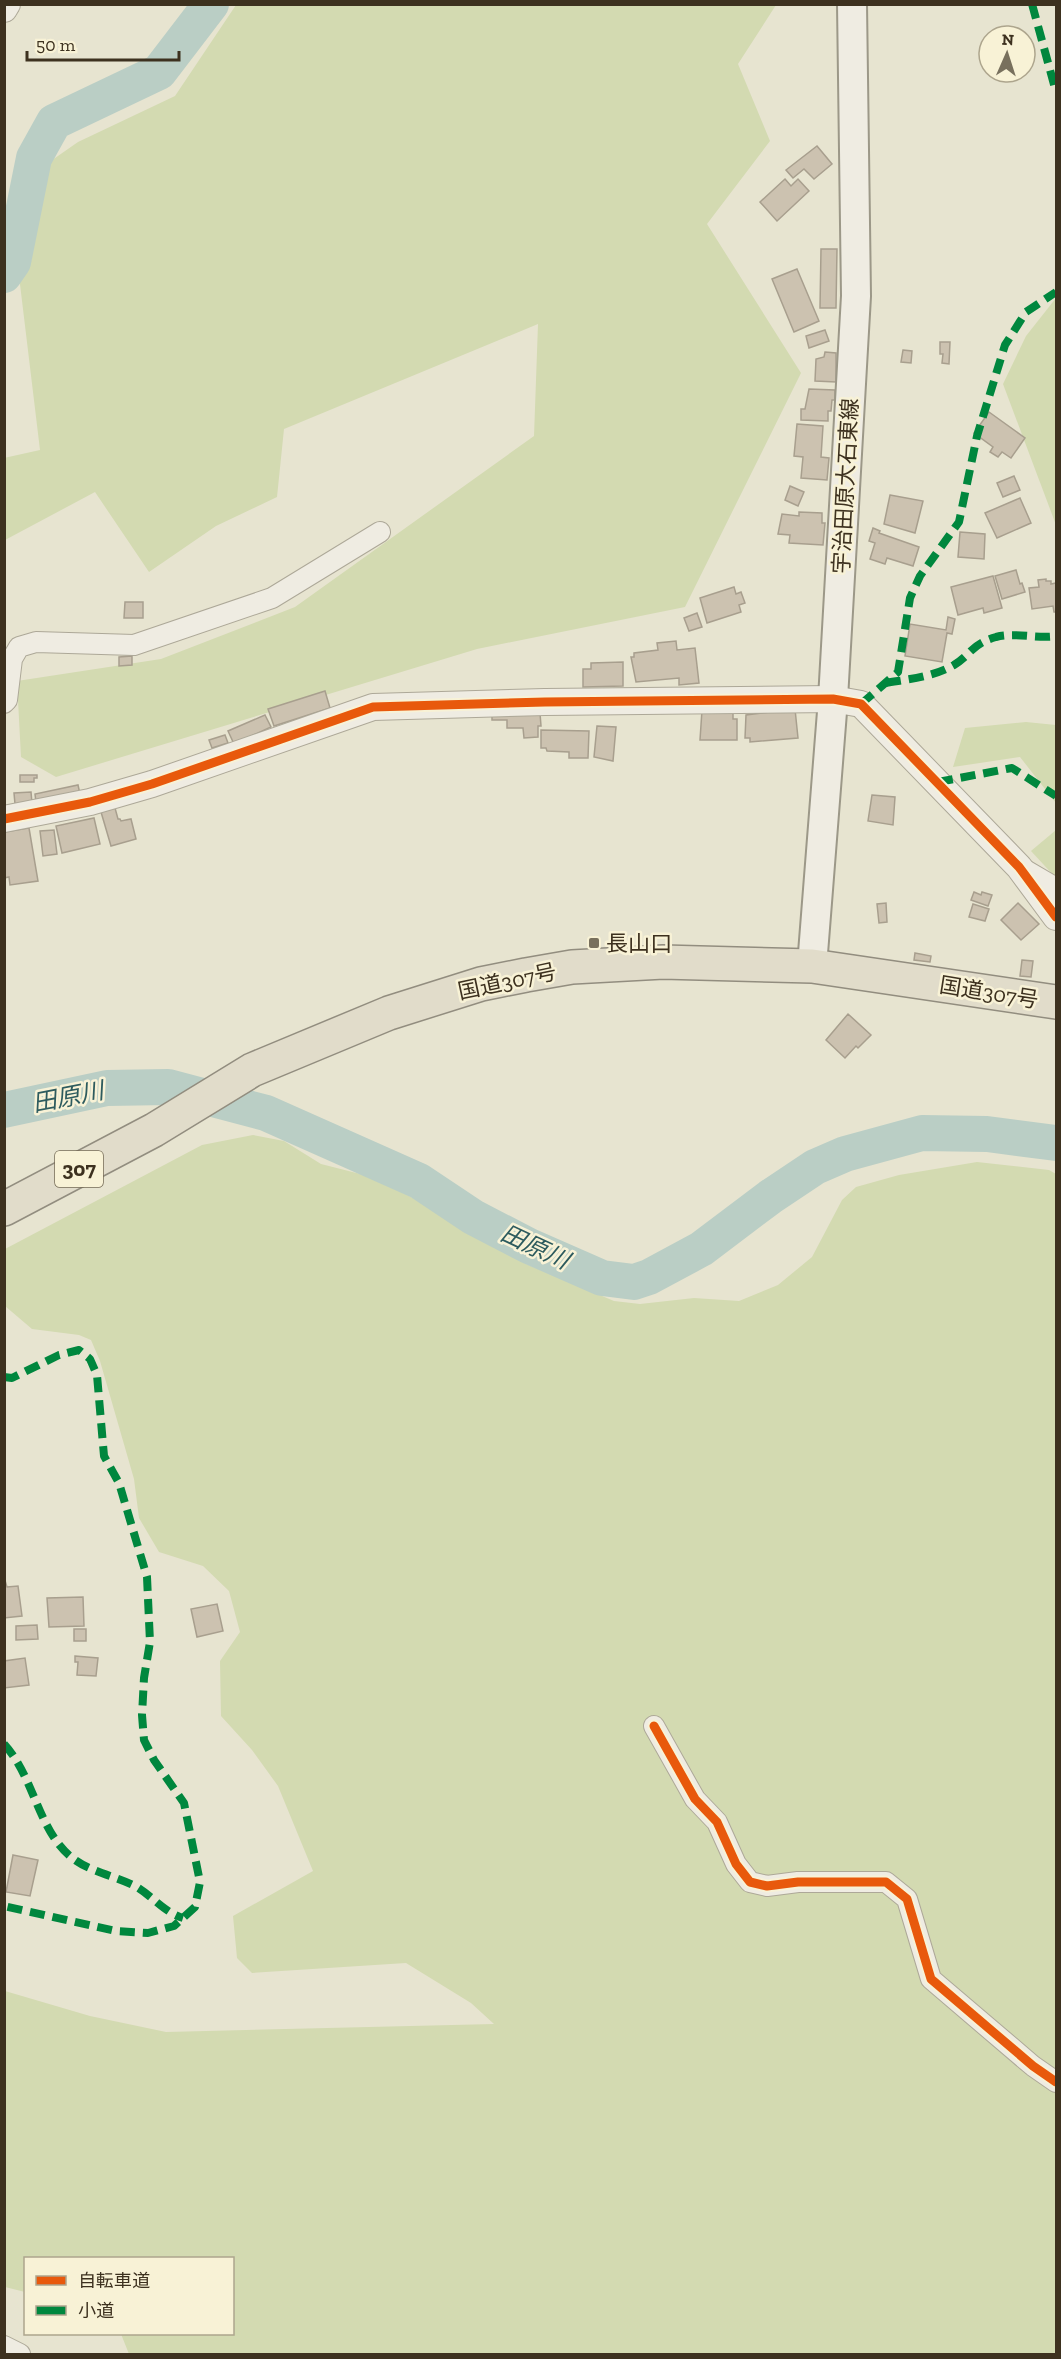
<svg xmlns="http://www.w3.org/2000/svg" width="1061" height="2359" viewBox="0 0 1061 2359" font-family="'Zilla Slab','Noto Sans JP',serif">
<rect width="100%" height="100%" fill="#e7e4d0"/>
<!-- green -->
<g fill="#d3dab1">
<polygon points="236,5 776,5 738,64 770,141 707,224 801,373 685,607 477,649 56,777 21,757 17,681 161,659 295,607 534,436 538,324 284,429 277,497 216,526 149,572 95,492 5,540 4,458 40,450 19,276 45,165 78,142 175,96"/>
<polygon points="1056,298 1056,525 1003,384 1026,336"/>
<polygon points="1026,722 1056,725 1056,803 1020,757 953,767 965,728"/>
<polygon points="1056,830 1056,878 1031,851"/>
<polygon points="253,1135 284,1141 321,1164 380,1179 526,1264 614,1301 640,1304 694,1298 739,1301 778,1285 812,1257 842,1200 856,1187 899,1175 977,1162 1049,1170 1056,1174 1056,2354 129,2354 121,2334 232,2334 232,2258 26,2258 25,2292 5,2287 5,1991 90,2016 166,2032 494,2024 471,2003 406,1963 252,1973 237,1958 233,1916 313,1871 278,1786 252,1750 221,1716 220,1661 240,1632 229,1591 203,1566 159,1552 139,1518 134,1479 100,1361 91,1340 79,1335 32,1329 5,1306 5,1249 202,1145"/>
</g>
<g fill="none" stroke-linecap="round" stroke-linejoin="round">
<!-- river -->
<g stroke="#bacec5" stroke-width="36">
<polyline points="4,275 13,262 34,158 54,122 159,72 211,4"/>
<polyline points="4,1110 107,1088 168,1087 266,1113 419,1181 473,1217 529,1246 602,1278 634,1282 649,1277 701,1249 770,1197 815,1167 845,1154 922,1133 987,1134 1056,1143"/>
</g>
</g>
<!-- building -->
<g fill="#ccc2b0" stroke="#a89f8e" stroke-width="1.5">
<polygon points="817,146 832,164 814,179 804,169 793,178 786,170"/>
<polygon points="785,179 791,186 798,179 809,191 777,221 760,202"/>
<polygon points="821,249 837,249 836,308 820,308"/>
<polygon points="797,269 819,321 794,332 772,279"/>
<polygon points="825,330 829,341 809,348 806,336"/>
<polygon points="940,342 950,342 949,364 942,363 943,354 940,354"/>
<polygon points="903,350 912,351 911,363 901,362"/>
<polygon points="825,352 836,353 836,382 815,381 816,359 824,357"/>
<polygon points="809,389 835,390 835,400 832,400 831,411 828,411 828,421 801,420 801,409 805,409"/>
<polygon points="989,412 1025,438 1011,458 1002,452 998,457 990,452 993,447 974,433"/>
<polygon points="797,424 823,426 821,457 829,458 827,480 801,478 803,457 794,456"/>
<polygon points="1014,476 1020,490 1003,497 997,483"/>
<polygon points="790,486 804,492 798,506 785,500"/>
<polygon points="890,495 923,501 915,533 884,524"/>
<polygon points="1020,498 1031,523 997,538 985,513"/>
<polygon points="799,512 822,513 822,523 825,523 823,545 789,543 790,535 778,534 782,514 799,516"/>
<polygon points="873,528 880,531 879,533 919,547 913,566 887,558 885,564 870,559 875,543 869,541"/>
<polygon points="960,532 985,534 984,559 958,557"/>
<polygon points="1016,570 1020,584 1022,583 1025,592 1002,599 995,576"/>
<polygon points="993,576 1002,608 984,613 983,608 958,615 951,587"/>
<polygon points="1046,579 1046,581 1051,581 1051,584 1056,583 1056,612 1054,612 1053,606 1032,609 1029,588 1039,587 1038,580"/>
<polygon points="734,587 736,594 741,592 745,603 739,605 741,612 707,623 700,598"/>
<polygon points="125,602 143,602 143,618 124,618"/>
<polygon points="697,613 702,627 689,631 684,618"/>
<polygon points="948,617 955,619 952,634 947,633 942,662 905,656 910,624 946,630"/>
<polygon points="676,641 677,650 695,648 699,683 679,685 679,678 636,682 631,657 634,657 634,653 658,650 657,643"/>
<polygon points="132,656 132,665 119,666 119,657"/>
<polygon points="623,662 623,686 583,687 583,669 591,669 591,663"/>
<polygon points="325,691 330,708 274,726 268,709"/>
<polygon points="795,709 798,738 750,742 750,738 745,738 746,715"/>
<polygon points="702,710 733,710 733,719 737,719 737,740 700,740"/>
<polygon points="540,713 541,726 538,726 538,737 524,738 523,728 507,728 507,720 492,720 492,714"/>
<polygon points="265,715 271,727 234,744 228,731"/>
<polygon points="597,726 616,727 613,761 594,757"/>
<polygon points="541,730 589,731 588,758 569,758 569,752 547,751 546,748 541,748"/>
<polygon points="225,735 228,743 212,748 209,740"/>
<polygon points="20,775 37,775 37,778 34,778 34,782 20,782"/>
<polygon points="78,785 80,794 36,802 35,794"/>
<polygon points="31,792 32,803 15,804 14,793"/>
<polygon points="872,795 895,797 893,825 868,821"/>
<polygon points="115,808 118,819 120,819 121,821 131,819 136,839 111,846 101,812"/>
<polygon points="94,818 100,844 62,853 56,826"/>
<polygon points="29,828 38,881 10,885 9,877 4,878 4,832"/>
<polygon points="54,830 57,854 43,856 40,831"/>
<polygon points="974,892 981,895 982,892 992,895 988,906 971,900"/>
<polygon points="886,903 887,922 879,923 877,904"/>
<polygon points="1018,903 1039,924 1021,940 1001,920"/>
<polygon points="973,904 989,909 985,921 969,917"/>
<polygon points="915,953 931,956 930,962 914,960"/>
<polygon points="1022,960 1033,961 1031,977 1020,976"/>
<polygon points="848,1014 871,1035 858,1048 856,1046 845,1058 826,1040"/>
<polygon points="4,1577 7,1587 18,1586 22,1616 4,1618"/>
<polygon points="83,1597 84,1626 49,1627 47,1598"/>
<polygon points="217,1604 223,1631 197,1637 191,1609"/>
<polygon points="37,1625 38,1639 16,1640 16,1626"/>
<rect x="74" y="1629" width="12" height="12"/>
<polygon points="75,1656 98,1658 96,1676 77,1675 78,1662 75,1662"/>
<polygon points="25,1658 29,1685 4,1688 4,1661"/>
<polygon points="13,1855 38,1860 30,1896 6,1892"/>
</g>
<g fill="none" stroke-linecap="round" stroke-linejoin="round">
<!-- minor casing -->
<g stroke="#ada898" stroke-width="22">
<g id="minor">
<polyline points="4,703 7,700 12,659 19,647 36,642 134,645 272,598 380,532"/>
<polyline points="1022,868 1056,888"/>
<polyline points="654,1726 695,1799 717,1822 736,1864 750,1882 767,1886 798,1882 886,1882 907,1899 931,1979 1033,2066 1056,2082"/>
<polyline points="4,2346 20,2354"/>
</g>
</g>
<!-- tertiary casing -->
<g stroke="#ada898" stroke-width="28">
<g id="tertiary">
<polyline points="4,9 7,4"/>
<polyline points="4,819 90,802 152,784 373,707 545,702 833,699 861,704 1019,867 1056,917"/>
</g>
</g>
<!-- secondary casing -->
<g stroke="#9c9888" stroke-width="32">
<polyline id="secondary" points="812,966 833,699 856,296 852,4"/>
</g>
<!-- trunk casing -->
<g stroke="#928d7f" stroke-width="36">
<polyline id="trunk" points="4,1209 154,1130 252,1070 389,1013 481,984 526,975 572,967 663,962 812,966 1056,1002"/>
</g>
<!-- minor -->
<use href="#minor" stroke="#efece2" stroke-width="20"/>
<!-- tertiary -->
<use href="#tertiary" stroke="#efece2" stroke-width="26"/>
<!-- secondary -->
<use href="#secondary" stroke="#efece2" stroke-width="28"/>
<!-- trunk -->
<use href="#trunk" stroke="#e1dcca" stroke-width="33"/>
<!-- quiet -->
<g stroke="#00873e" stroke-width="8" stroke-dasharray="15 8" stroke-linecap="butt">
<polyline points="1032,4 1056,92"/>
<path d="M 886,683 C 909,679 933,677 954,665 C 972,654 971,644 996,637 C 1016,632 1037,639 1056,636"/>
<polyline points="861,704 898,672 910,598 920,576 959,522 977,436 1005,345 1026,312 1056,292"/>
<polyline points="938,782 1012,768 1056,796"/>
<polyline points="4,1377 12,1378 59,1355 79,1350 90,1359 97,1375 104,1456 119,1483 147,1577 150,1642 144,1678 142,1715 144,1740 154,1760 184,1803 200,1882 195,1907 174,1926 148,1933 116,1931 4,1906"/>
<path d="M 4,1744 C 34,1777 38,1829 70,1856 C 87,1871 112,1875 133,1885 C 151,1894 163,1912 183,1918"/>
</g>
<!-- cycleway casing -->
<g stroke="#f8f2d6" stroke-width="13">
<g id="cycleway">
<polyline points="4,819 90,802 152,784 373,707 545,702 833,699 861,704 1019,867 1056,917"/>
<polyline points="654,1726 695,1799 717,1822 736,1864 750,1882 767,1886 798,1882 886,1882 907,1899 931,1979 1033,2066 1056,2082"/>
</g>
</g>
<!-- cycleway -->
<use href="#cycleway" stroke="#e8590c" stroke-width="9"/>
</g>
<!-- markers -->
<rect fill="#78705d" stroke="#f8f2d6" stroke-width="2" x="588" y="937" width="12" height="12" rx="3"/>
<g text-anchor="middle" stroke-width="5" stroke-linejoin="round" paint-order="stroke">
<!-- shield labels -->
<rect fill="#f8f2d6" stroke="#756b56" stroke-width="1.5" x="55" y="1151" width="48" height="36" rx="4.5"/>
<g font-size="21" font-weight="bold" fill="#3d311f">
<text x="79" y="1176">307</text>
</g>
<!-- street labels -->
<g font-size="22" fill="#3d311f" stroke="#f8f2d6">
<text transform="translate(845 486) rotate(-87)" y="8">宇治田原大石東線</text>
<text transform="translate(507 981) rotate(-12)" y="8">国道307号</text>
<text transform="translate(989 992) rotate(9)" y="8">国道307号</text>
</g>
<!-- poi labels -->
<g font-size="22" fill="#3d311f" stroke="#f8f2d6" text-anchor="start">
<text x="606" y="951">長山口</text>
</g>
<!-- water labels -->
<g font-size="24" font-style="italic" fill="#2d5b5e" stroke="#f8f2d6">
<text transform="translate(68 1097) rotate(-11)" y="8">田原川</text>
<text transform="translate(535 1247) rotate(25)" y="8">田原川</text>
</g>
</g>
<!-- border -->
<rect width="1061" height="2359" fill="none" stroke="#3d311f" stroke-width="12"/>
<!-- legend -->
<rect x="24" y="2257" width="210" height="78" fill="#f8f2d6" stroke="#ada58d" stroke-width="1.5"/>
<rect x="36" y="2276" width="30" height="9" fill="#e8590c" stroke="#ada58d" stroke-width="1.5"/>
<text x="78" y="2287" font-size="18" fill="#3d311f">自転車道</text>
<rect x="36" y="2306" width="30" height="9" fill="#00873e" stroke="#ada58d" stroke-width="1.5"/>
<text x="78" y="2317" font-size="18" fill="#3d311f">小道</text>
<!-- north arrow -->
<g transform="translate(1007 54) rotate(3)"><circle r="28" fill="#f8f2d6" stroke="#ada58d" stroke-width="1.5"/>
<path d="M0-4.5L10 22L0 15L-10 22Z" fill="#78705d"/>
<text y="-9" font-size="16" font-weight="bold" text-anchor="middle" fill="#3d311f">N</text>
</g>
<!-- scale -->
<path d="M27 51v9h152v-9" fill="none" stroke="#3d311f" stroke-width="3"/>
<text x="36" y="51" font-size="18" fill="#3d311f" stroke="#f8f2d6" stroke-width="4.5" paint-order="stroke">50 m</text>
</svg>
